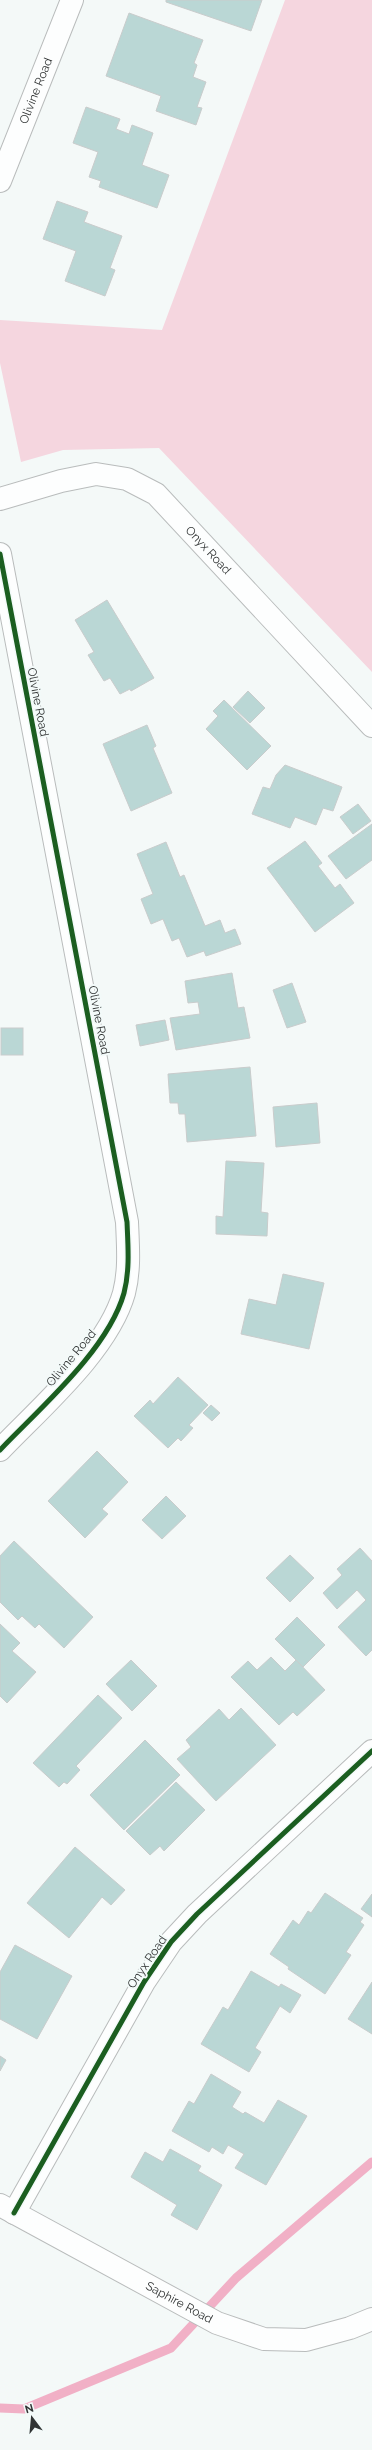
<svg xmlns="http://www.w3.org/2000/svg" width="372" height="2450" viewBox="0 0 372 2450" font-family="Raleway,sans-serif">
<rect width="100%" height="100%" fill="#f4f9f8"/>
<!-- green -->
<polygon fill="#f5d6df" points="285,0 372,0 372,672 159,448 63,450 21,462 0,363 0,320 162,330"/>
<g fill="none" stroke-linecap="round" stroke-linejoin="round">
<!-- stream -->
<polyline stroke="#f1b0c6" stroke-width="9" points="0,2408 24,2409 171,2348 236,2278 372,2162"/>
</g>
<!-- building -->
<g fill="#bad7d5" stroke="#c9cccc">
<polygon points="166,0 262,0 251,31 166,2"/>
<polygon points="129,13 203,40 194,63 197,65 193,77 206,82 197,107 202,108 196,125 156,111 161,96 106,76"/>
<polygon points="86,107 120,119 116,129 129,134 132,125 153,133 142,165 169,175 157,208 99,187 101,181 89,177 98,152 73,143"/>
<polygon points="57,201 88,212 84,222 122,236 110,268 115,270 105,296 65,281 76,251 43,239"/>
<polygon points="107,600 154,678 131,691 130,689 120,694 110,678 104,681 88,655 94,652 75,620"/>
<polygon points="248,691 265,708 250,723 233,707"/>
<polygon points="224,700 271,746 247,770 206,729 218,716 213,711"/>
<polygon points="147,725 156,746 153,748 172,793 131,811 103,744"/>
<polygon points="285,765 342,787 333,811 323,808 316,825 295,817 290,828 252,814 263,787 270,789 276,775"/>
<polygon points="358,804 371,821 353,834 340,817"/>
<polygon points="372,824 372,860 346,879 328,856"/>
<polygon points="305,841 322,863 318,866 335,888 340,884 354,903 315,932 267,868"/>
<polygon points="166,842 180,877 184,875 205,926 220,920 225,933 235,929 241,944 206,956 204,951 187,957 179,938 172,941 163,919 151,924 141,899 153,894 137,854"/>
<polygon points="232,973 238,1008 244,1007 250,1038 176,1050 170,1018 200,1014 198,1002 188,1003 185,981"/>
<polygon points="292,983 306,1022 287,1028 273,990"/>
<polygon points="165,1020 169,1040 140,1046 136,1025"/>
<rect x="1" y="1028" width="22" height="27"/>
<polygon points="250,1067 256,1136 187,1142 185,1114 179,1114 178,1103 170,1103 168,1074"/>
<polygon points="317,1103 320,1143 276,1147 273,1107"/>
<polygon points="226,1161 264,1163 261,1212 268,1213 267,1236 216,1234 216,1216 223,1217"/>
<polygon points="283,1274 324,1283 309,1349 241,1334 249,1299 276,1305"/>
<polygon points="178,1377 208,1405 189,1425 193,1428 181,1441 178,1438 168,1448 134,1416 150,1400 153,1404"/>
<polygon points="211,1405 220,1413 212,1421 203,1413"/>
<polygon points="97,1451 128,1482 102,1509 108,1514 85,1538 48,1501"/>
<polygon points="166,1496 186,1516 162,1539 142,1520"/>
<polygon points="14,1541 93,1617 64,1648 39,1624 35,1628 22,1616 18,1620 0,1602 0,1556"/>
<polygon points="360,1548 372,1561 372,1650 366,1656 338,1627 366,1600 357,1590 337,1609 323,1593 342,1575 337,1569"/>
<polygon points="290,1555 314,1578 290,1602 266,1578"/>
<polygon points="297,1617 325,1645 303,1667 275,1639"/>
<polygon points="0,1624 20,1643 12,1651 36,1672 7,1703 0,1696"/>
<polygon points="271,1657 285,1671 296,1660 325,1690 297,1716 293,1712 279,1725 231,1677 248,1661 257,1670"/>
<polygon points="131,1660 157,1686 132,1711 106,1684"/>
<polygon points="98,1695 122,1718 76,1766 80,1770 67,1784 64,1782 59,1787 33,1763"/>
<polygon points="241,1708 276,1745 216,1801 177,1759 191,1747 186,1740 219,1709 229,1720"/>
<polygon points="145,1740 180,1775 124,1830 90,1795"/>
<polygon points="176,1782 205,1810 164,1851 160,1846 150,1855 126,1831"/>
<polygon points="75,1847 125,1890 111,1905 102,1897 69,1938 27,1903"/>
<polygon points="325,1893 363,1918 360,1922 364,1925 346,1952 351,1955 325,1994 288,1969 289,1967 270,1954 293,1920 299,1925 308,1911 311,1913"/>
<polygon points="372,1894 372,1917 361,1909"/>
<polygon points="15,1945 72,1976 37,2039 0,2019 0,1972"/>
<polygon points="251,1971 279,1987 281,1984 301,1995 290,2013 280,2006 255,2048 261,2052 249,2072 201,2044 223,2007 228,2010"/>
<polygon points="372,1982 372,2034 348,2019"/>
<polygon points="0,2056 6,2060 0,2071"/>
<polygon points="211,2074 241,2092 232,2107 243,2114 245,2112 264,2123 278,2100 307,2116 266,2185 235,2168 244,2154 228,2145 223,2154 212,2147 209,2152 172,2131 189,2101 194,2104"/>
<polygon points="170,2149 201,2166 198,2171 222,2185 197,2230 171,2215 177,2205 131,2177 145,2152 163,2162"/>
</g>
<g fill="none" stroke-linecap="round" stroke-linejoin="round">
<!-- minor casing -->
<g stroke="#b9bcbc" stroke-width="24">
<g id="minor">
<path id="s1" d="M 0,181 L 72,0"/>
<path id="s2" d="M 0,499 L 61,481 L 96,474 L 127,479 L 156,494 L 372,726"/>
<path d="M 0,554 L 127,1222 C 128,1246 130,1270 124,1293 C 108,1350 40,1408 0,1450"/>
<path id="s3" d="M 0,2205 L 217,2323 L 264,2339 L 306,2340 L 350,2328 L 372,2319"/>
<polyline points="14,2213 144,1982 171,1942 197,1914 372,1751"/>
</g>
</g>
<!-- minor -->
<use href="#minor" stroke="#fdfefe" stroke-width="22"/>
<!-- cycleway casing -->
<g stroke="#f3faf9" stroke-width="8">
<g id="cycleway">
<path d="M 0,554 L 127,1222 C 128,1246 130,1270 124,1293 C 108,1350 40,1408 0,1450"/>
<polyline points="14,2213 144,1982 171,1942 197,1914 372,1751"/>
</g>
</g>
<!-- cycleway -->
<use href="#cycleway" stroke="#1b5e20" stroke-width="5"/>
</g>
<g text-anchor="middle" stroke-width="4" stroke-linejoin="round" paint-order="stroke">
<!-- street labels -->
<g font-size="12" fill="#313434" stroke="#f3faf9">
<text dy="4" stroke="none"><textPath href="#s1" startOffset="97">Olivine Road</textPath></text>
<text dy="4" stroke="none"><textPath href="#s2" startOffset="240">Onyx Road</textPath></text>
<text transform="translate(38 702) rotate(79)" y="4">Olivine Road</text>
<text transform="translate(99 1020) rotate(79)" y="4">Olivine Road</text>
<text transform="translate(71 1358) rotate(-50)" y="4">Olivine Road</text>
<text transform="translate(147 1962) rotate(-56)" y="4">Onyx Road</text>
<text dy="4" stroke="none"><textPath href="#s3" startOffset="204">Saphire Road</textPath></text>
</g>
</g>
<!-- north arrow -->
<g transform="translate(32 2418) rotate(344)" stroke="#f3faf9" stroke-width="3" paint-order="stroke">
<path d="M0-3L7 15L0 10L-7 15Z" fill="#313434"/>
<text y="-6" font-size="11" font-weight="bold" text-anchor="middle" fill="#313434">N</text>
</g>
</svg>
